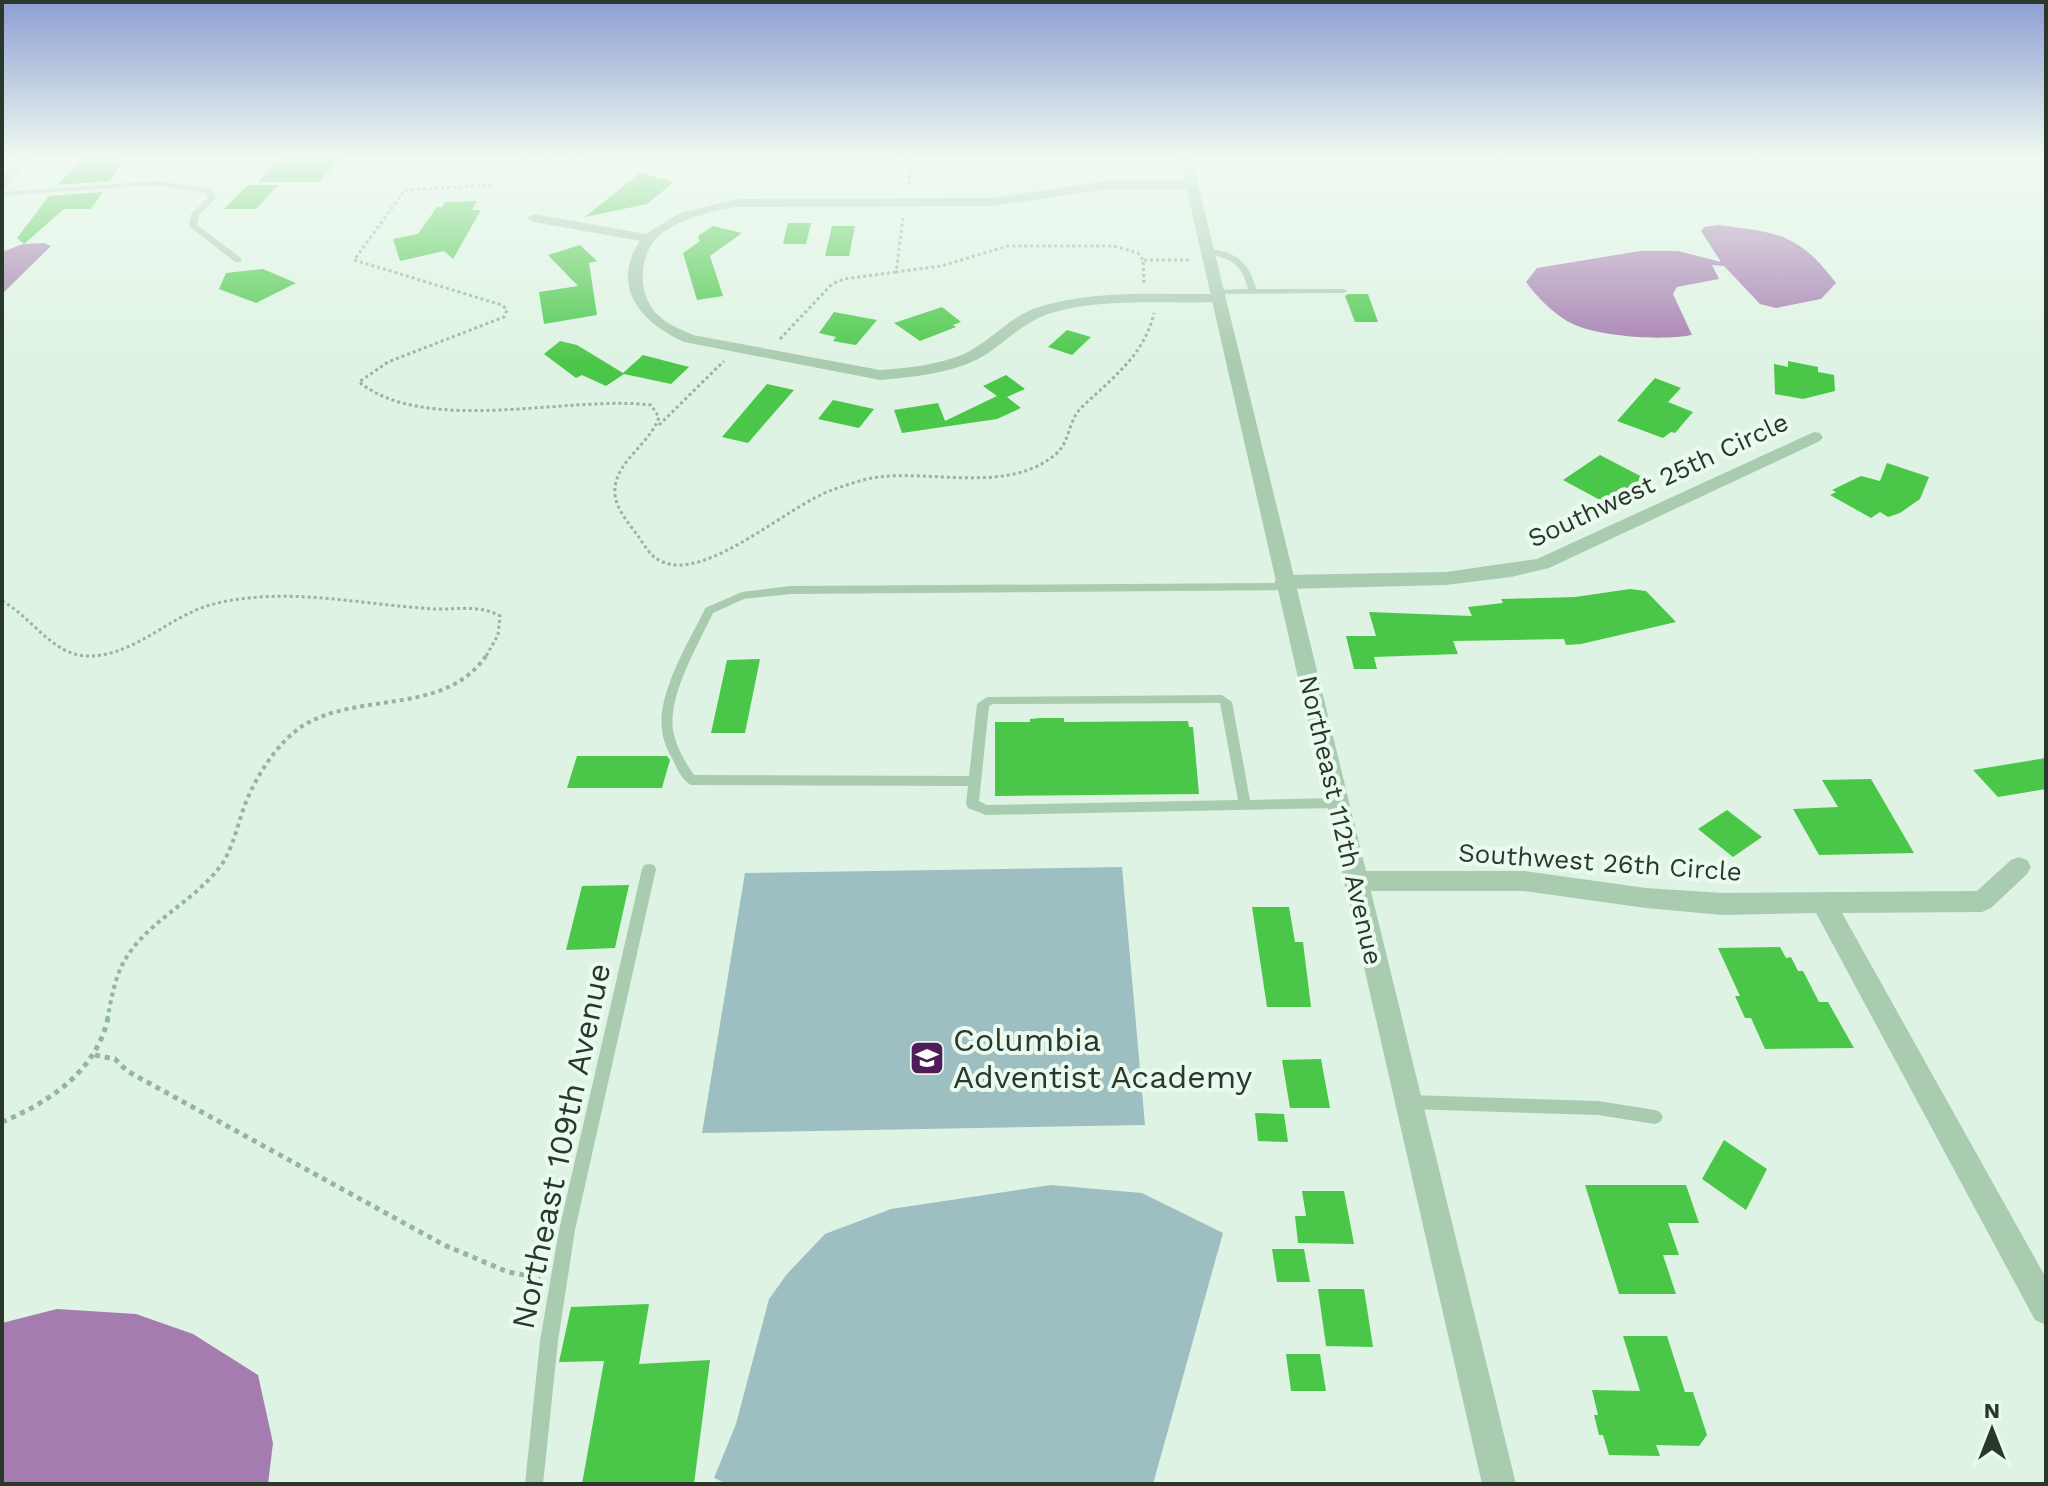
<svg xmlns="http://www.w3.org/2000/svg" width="2048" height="1486" viewBox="0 0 2048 1486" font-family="'Work Sans',sans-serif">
<rect width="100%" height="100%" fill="#def3e3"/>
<!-- green -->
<g fill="#9dbfc2">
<polygon points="1122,867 1145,1125 702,1133 745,873"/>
<polygon points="1051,1185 1142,1193 1223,1233 1153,1484 727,1484 714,1478 736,1424 769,1299 787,1274 825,1234 891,1209"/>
</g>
<!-- water -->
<g fill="#a57cb0">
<path d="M 1718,225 C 1779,233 1798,233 1836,283 L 1821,299 L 1776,308 L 1760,304 L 1724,266 L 1712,265 L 1719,279 L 1677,287 L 1673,294 L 1692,335 C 1662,341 1594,337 1567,321 C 1551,311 1537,297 1526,282 L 1537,268 L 1640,251 L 1678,251 L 1721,262 L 1701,231 L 1704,227 Z"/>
<polygon points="44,243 51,246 2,294 2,252 23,244"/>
<polygon points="57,1309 136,1314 193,1334 258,1375 273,1443 268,1484 2,1484 2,1323"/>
</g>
<!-- building -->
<g fill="#4ac748">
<polygon points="119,156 114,163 122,163 110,181 57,185 83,158"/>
<polygon points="281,156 342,156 319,182 258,182"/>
<polygon points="640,173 674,182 647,204 585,217"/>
<polygon points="248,185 278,185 256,209 224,209"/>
<polygon points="103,192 91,209 64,209 24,244 17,238 49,196"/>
<polygon points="477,201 472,210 481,210 453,259 444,251 400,261 393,239 418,234 437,207 442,207 445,202"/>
<polygon points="788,223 811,223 806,244 783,244"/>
<polygon points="713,226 742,233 710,256 723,296 697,300 683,253 700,241 698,236"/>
<polygon points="832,226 855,226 849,256 825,256"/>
<polygon points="580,245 597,261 589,263 597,315 544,324 539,292 578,286 548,255"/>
<polygon points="263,269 296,283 256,303 219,289 226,273"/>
<polygon points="1348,294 1368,294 1378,322 1355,322 1345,296"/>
<polygon points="942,307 961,322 953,325 956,327 920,341 894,323"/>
<polygon points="834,312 877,320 856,345 833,341 836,337 819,333"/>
<polygon points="1067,330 1091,337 1072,355 1048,347"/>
<polygon points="560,341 577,345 623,373 643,355 689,367 671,384 624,374 606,386 582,375 576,378 544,354"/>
<polygon points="1788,361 1818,367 1818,372 1834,375 1835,391 1803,399 1775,394 1774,364 1788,367"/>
<polygon points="1006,375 1025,389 1007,397 1021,408 997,419 902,433 894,410 938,403 945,421 997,396 983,386"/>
<polygon points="1655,378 1681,388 1668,402 1693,412 1675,433 1671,432 1663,438 1617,421"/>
<polygon points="767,384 794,390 748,443 722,437"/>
<polygon points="833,400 874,409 859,428 818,419"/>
<polygon points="1600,455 1644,478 1627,491 1623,488 1608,499 1600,500 1563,480"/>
<polygon points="1887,463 1929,477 1920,499 1900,513 1888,517 1880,512 1871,518 1830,495 1836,492 1832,490 1861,476 1880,481"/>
<polygon points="1630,589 1646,591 1676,622 1581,644 1566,645 1564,639 1453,641 1458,654 1374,657 1377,669 1354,669 1346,636 1376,636 1369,612 1472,616 1468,607 1503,603 1501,599 1575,597"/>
<polygon points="760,659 745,733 711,733 727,660"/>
<polygon points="1041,718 1064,718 1064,722 1188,721 1189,727 1193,727 1199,794 995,796 995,722 1030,722 1030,719"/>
<polygon points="577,756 667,756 670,760 662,788 567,788"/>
<polygon points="2046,758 2046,789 1998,797 1973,770"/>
<polygon points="1871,779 1914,853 1819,855 1793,809 1838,807 1822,780"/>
<polygon points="1727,810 1762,837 1733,857 1698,829"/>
<polygon points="629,885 615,948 566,950 582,886"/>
<polygon points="1252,907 1289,907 1295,942 1303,942 1311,1007 1267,1007"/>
<polygon points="1780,947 1786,958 1791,957 1798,971 1803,971 1819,1002 1828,1002 1854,1048 1765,1049 1751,1018 1745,1018 1735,996 1740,996 1718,948"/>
<polygon points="1321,1059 1330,1108 1290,1108 1282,1060"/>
<polygon points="1255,1113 1284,1114 1288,1142 1258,1141"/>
<polygon points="1724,1140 1767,1169 1746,1210 1702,1179"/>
<polygon points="1585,1185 1686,1185 1699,1223 1668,1223 1679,1255 1663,1255 1676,1294 1619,1294"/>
<polygon points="1302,1191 1344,1191 1354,1244 1298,1243 1295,1216 1306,1216"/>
<polygon points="1272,1249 1304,1249 1310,1282 1277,1282"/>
<polygon points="1318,1289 1364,1289 1373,1347 1326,1346"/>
<polygon points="649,1304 639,1364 710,1360 694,1484 582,1484 604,1361 559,1362 571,1307"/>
<polygon points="1623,1336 1667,1336 1685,1392 1693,1392 1707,1435 1699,1446 1656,1445 1660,1456 1609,1455 1603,1435 1599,1435 1594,1415 1598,1415 1592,1390 1640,1391"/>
<polygon points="1286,1354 1320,1354 1326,1391 1291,1391"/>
</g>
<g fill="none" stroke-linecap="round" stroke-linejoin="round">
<!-- path-far2 -->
<g stroke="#93b799" stroke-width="3" stroke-dasharray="3 3" stroke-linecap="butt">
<polyline points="1129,156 1139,170"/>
<polyline points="502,161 911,158 909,186"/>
<path d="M 492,185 L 405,190 L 354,260 L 502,305 L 507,310 L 504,317 L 388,362 L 359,382 C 426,436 569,395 651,405 L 659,417 C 650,444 618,459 615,488 C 613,506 628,522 638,536 C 645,546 651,558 663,562 C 707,581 789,505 832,490 C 847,485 862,479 879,477 C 934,470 1009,494 1056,454 C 1070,442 1068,420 1082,407 C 1112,378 1144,356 1154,313"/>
<polyline points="903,218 896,272 941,266 1008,246 1114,246 1138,253 1143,260"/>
<polyline points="1144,283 1143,260 1191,260"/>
<polyline points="780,339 832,284 844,279 896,272"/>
<polyline points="659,425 724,361"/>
<path d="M 2,601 C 31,616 52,655 87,656 C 133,657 168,617 210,605 C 283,585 361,605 435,609 C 457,610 479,604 500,616 L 498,635 L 485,658"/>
</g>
<!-- path-far1 -->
<path stroke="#93b799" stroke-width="4" stroke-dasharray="4 4" stroke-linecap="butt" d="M 107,1020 C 112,997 115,972 130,952 C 155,917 197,899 222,864 C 233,847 237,827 244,807 C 255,778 277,742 304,725 C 361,691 444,716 486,656"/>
<!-- path -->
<g stroke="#93b799" stroke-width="5" stroke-dasharray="5 5" stroke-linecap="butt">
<polyline points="95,1055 115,1059 127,1071 444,1245 508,1272 540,1278"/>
<path d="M 2,1122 C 50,1102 96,1071 108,1018"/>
</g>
<!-- service -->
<g fill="#a9cbb0" fill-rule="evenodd">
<polygon points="1493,156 1499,156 1501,166 1497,166"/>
<polygon points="1750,156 1757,156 1759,160 1754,161"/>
<polygon points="156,181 210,189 216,198 199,215 197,225 241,258 241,262 235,262 189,226 191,214 208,198 205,193 156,185 2,196 2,192"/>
<path d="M 1205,249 C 1234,250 1249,261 1256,289 L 1344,289 L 1348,291 L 1344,293 L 1214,294 L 1213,292 L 1217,290 L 1248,289 C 1241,262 1231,259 1205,253 Z"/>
<path d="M 1286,583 L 1291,587 L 1290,590 L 790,594 L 744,599 L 713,613 C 698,645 668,695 673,730 C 676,747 685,762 694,775 L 969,776 L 977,704 L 987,697 L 1222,695 L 1232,702 L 1250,800 L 1336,798 L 1340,799 L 1342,803 L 1340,807 L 1336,808 L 986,815 L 968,808 L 966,804 L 968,786 L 691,785 C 682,780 677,769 673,760 C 668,751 663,741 662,730 C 657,694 688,643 704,611 L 705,608 L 742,592 L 790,586 ZM 993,704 L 1220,703 L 1238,800 L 987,805 L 979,801 L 989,706 Z"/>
<polygon points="649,864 654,865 656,869 575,1230 558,1341 543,1484 525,1484 540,1341 559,1230 642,869 644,865"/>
<polygon points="1409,1095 1598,1101 1655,1110 1660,1112 1663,1117 1660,1122 1655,1124 1598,1115 1409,1109 1404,1107 1401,1102 1404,1097"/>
</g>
<!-- minor -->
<g fill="#a9cbb0" fill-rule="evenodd">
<polygon points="17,156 30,156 7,187 2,188 2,176"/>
<path d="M 1107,181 L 1192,181 L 1198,185 L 1192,189 L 1107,189 L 993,206 L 737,207 C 711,211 682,218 661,234 C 639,252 636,291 656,313 C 666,324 680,329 693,335 L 880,370 C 907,368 939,365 964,354 C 990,342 1008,318 1036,308 C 1094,289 1159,295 1219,294 L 1226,298 L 1219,302 C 1164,304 1101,297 1048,314 C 1019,324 1002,347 976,360 C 950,373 908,378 880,380 L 684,342 C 642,323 609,287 640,241 L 534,222 L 527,218 L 534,214 L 646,234 L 680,213 L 737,199 L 993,198 Z"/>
<polygon points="1814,432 1820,433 1823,437 1820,441 1549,568 1511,577 1446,585 1284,589 1274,582 1284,575 1446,572 1537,559"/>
<polygon points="2019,857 2027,860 2031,867 2027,874 1991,908 1982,912 1842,913 2046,1278 2046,1325 2035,1320 1816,913 1722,915 1646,908 1524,891 1355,891 1346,888 1343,881 1346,874 1355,871 1524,871 1646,888 1722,893 1977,891 2011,860"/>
</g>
<!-- tertiary -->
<polygon fill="#a9cbb0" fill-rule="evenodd" points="1179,156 1191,156 1516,1484 1482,1484"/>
</g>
<!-- sky -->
<linearGradient id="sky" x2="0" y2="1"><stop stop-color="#8d9ed2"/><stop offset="0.43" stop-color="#f0faf2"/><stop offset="1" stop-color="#f0faf2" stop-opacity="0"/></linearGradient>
<rect width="2048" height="364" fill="url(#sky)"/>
<!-- icons -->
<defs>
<g id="school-square" transform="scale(1.8)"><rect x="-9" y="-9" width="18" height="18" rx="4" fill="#4f1e5a" stroke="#eafaef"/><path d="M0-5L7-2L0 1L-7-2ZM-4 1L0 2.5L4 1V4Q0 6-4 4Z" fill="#fff"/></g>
</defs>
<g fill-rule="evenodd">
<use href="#school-square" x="927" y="1058"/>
</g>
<g text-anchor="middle" stroke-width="8" stroke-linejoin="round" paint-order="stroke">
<!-- street labels -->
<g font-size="26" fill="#29382a" stroke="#eafaef">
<text transform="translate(1658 480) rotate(-25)" y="9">Southwest 25th Circle</text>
<text transform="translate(1341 820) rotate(77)" y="9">Northeast 112th Avenue</text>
<text transform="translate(1600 862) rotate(4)" y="9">Southwest 26th Circle</text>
</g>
<!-- near-poi labels -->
<g font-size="32" fill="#29382a" stroke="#eafaef" text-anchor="start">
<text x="953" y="1051">Columbia<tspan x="953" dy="37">Adventist Academy</tspan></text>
</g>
<!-- near-street labels -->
<g font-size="32" fill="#29382a" stroke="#eafaef">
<text transform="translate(561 1146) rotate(-78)" y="11">Northeast 109th Avenue</text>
</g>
</g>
<!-- border -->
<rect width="2048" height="1486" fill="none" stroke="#29382a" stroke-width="8"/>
<!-- north arrow -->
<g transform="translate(1992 1430)" stroke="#eafaef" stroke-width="6" paint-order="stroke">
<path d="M0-6L14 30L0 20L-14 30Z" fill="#29382a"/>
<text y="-12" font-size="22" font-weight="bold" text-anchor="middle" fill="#29382a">N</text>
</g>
</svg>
